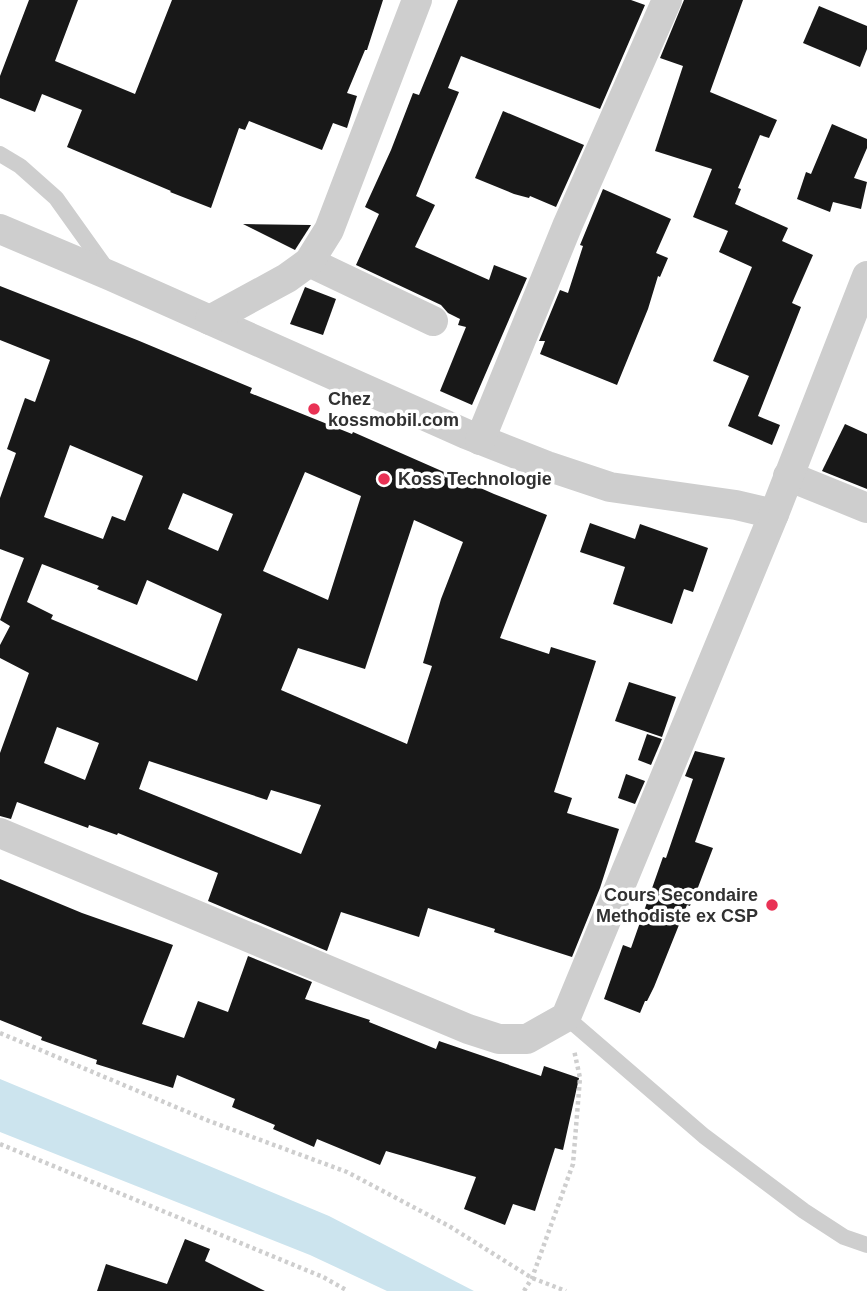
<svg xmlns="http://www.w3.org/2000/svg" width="867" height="1291" viewBox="0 0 867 1291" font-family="Arial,sans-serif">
<rect width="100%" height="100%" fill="#fff"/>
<!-- water -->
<polygon fill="#cce4ee" points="0,1079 329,1216 474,1291 387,1291 310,1255 0,1132"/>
<!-- building -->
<g fill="#181818" fill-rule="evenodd">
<polygon points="29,0 78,0 55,61 135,94 172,0 383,0 367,50 365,50 347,93 357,96 347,128 333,123 322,150 249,121 245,130 239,128 211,208 170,192 171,191 67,147 82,110 42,94 35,112 0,98 0,76"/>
<polygon points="458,0 631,0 645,5 600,109 461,56 448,88 459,92 416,196 435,205 415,247 489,280 494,265 527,278 472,405 440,391 466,327 458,325 460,319 448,313 441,305 356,265 379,214 365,207 391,150 413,93 419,95"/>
<polygon points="684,0 743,0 710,92 777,120 769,138 760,135 738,188 741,189 735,204 788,228 782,241 813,255 792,303 801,307 758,416 780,425 772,445 728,426 749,376 713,361 752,267 719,252 728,231 693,217 712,169 655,151 683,66 660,58"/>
<polygon points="819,6 867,26 867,49 860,67 803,43"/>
<polygon points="503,111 584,145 556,207 530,196 529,198 514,194 475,178"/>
<polygon points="832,124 867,139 867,148 854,178 867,182 861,209 833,202 830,212 797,199 806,172 811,174"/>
<polygon points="603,189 671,219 656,253 668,258 660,277 658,276 648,309 617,385 540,354 545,341 539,341 560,290 568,293 583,246 580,245"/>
<polygon points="243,224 311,225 295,250"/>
<path d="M 0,286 L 137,340 L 252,388 L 250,393 L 352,434 L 353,432 L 494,494 L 547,515 L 500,638 L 549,654 L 551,647 L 596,661 L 554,792 L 572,798 L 567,813 L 619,829 L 600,888 L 572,957 L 494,932 L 495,929 L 428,908 L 419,937 L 341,912 L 327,951 L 208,901 L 218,873 L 118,833 L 117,835 L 89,825 L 88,828 L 17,802 L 11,819 L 0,816 L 0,753 L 29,673 L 0,658 L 0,645 L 10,626 L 0,620 L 24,558 L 0,549 L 0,498 L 16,453 L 7,449 L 25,398 L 35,402 L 50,360 L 0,340 ZM 70,445 L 143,476 L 125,521 L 112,516 L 103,539 L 44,517 ZM 305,472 L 361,496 L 328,600 L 263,571 ZM 183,493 L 233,514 L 218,551 L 168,529 ZM 414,520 L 463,542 L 441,599 L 423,663 L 432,666 L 407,744 L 281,690 L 298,648 L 365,669 ZM 42,564 L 99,586 L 97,589 L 137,605 L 147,580 L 222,614 L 197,681 L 51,619 L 53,615 L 27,602 ZM 57,727 L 99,743 L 85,780 L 44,763 ZM 149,761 L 267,800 L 271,790 L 321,805 L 301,854 L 139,789 Z"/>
<polygon points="305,287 336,299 323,335 290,324"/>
<polygon points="845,424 867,434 867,489 822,471"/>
<polygon points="590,523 635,539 640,524 708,548 693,592 684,589 672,624 613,604 625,567 580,552"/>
<polygon points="629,682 676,697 662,737 615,721"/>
<polygon points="647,734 662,739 651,765 638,760"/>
<polygon points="695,751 725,758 695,842 713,848 697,890 695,889 690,906 687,905 654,987 647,1001 645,1001 640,1013 604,999 623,945 631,948 663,857 666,858 693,779 685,776"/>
<polygon points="626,774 645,781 635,804 618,798"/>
<polygon points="0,879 82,913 173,945 142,1024 184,1038 198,1001 228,1012 248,956 312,982 305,999 370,1020 369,1022 436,1049 439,1041 541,1076 544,1066 579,1078 563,1150 555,1148 535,1211 513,1204 505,1225 464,1209 476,1177 386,1151 380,1165 317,1139 314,1147 273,1129 275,1125 232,1107 235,1099 177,1075 173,1088 96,1064 97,1060 41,1040 42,1037 0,1020"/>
<polygon points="185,1239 210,1249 205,1261 265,1291 97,1291 106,1264 167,1284"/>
</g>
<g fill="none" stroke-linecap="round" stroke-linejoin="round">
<!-- path -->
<g stroke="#cecece" stroke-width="4.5" stroke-dasharray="3.5 3.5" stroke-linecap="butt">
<polyline points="0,1033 209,1121 347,1172 449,1226 532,1278 566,1291"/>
<polyline points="0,1144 323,1277 348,1291"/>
<polyline points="524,1291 532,1278 573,1164 580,1078 574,1050"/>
</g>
<!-- lane -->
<g stroke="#cecece" stroke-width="16">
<polyline points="0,154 20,166 56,198 106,268"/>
<polyline points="566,1017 704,1136 804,1211 844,1237 867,1245"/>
</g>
<!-- street -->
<g stroke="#cecece" stroke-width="30">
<polyline points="0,229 111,276 466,434 547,466 610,487 736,505 774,514"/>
<polyline points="309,262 433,321"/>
<polyline points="210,320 287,278 309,262 329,230 417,0"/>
<polyline points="480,440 568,224 667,0"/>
<polyline points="788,476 867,508"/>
<polyline points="0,833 468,1029 499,1039 527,1039 566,1017 774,514 867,276"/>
</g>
</g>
<!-- markers -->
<g fill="#e93255" stroke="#fff" stroke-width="2.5">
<circle cx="314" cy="409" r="7"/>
<circle cx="384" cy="479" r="7"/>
<circle cx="772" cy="905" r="7"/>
</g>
<g text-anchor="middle" stroke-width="7" stroke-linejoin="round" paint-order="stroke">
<!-- poi labels -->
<g font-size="18" font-weight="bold" fill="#313131" stroke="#fff" text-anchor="start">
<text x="328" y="405">Chez<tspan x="328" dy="21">kossmobil.com</tspan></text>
<text x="398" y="485">Koss Technologie</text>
<text x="758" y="901" text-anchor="end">Cours Secondaire<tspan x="758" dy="21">Methodiste ex CSP</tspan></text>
</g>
</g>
</svg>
